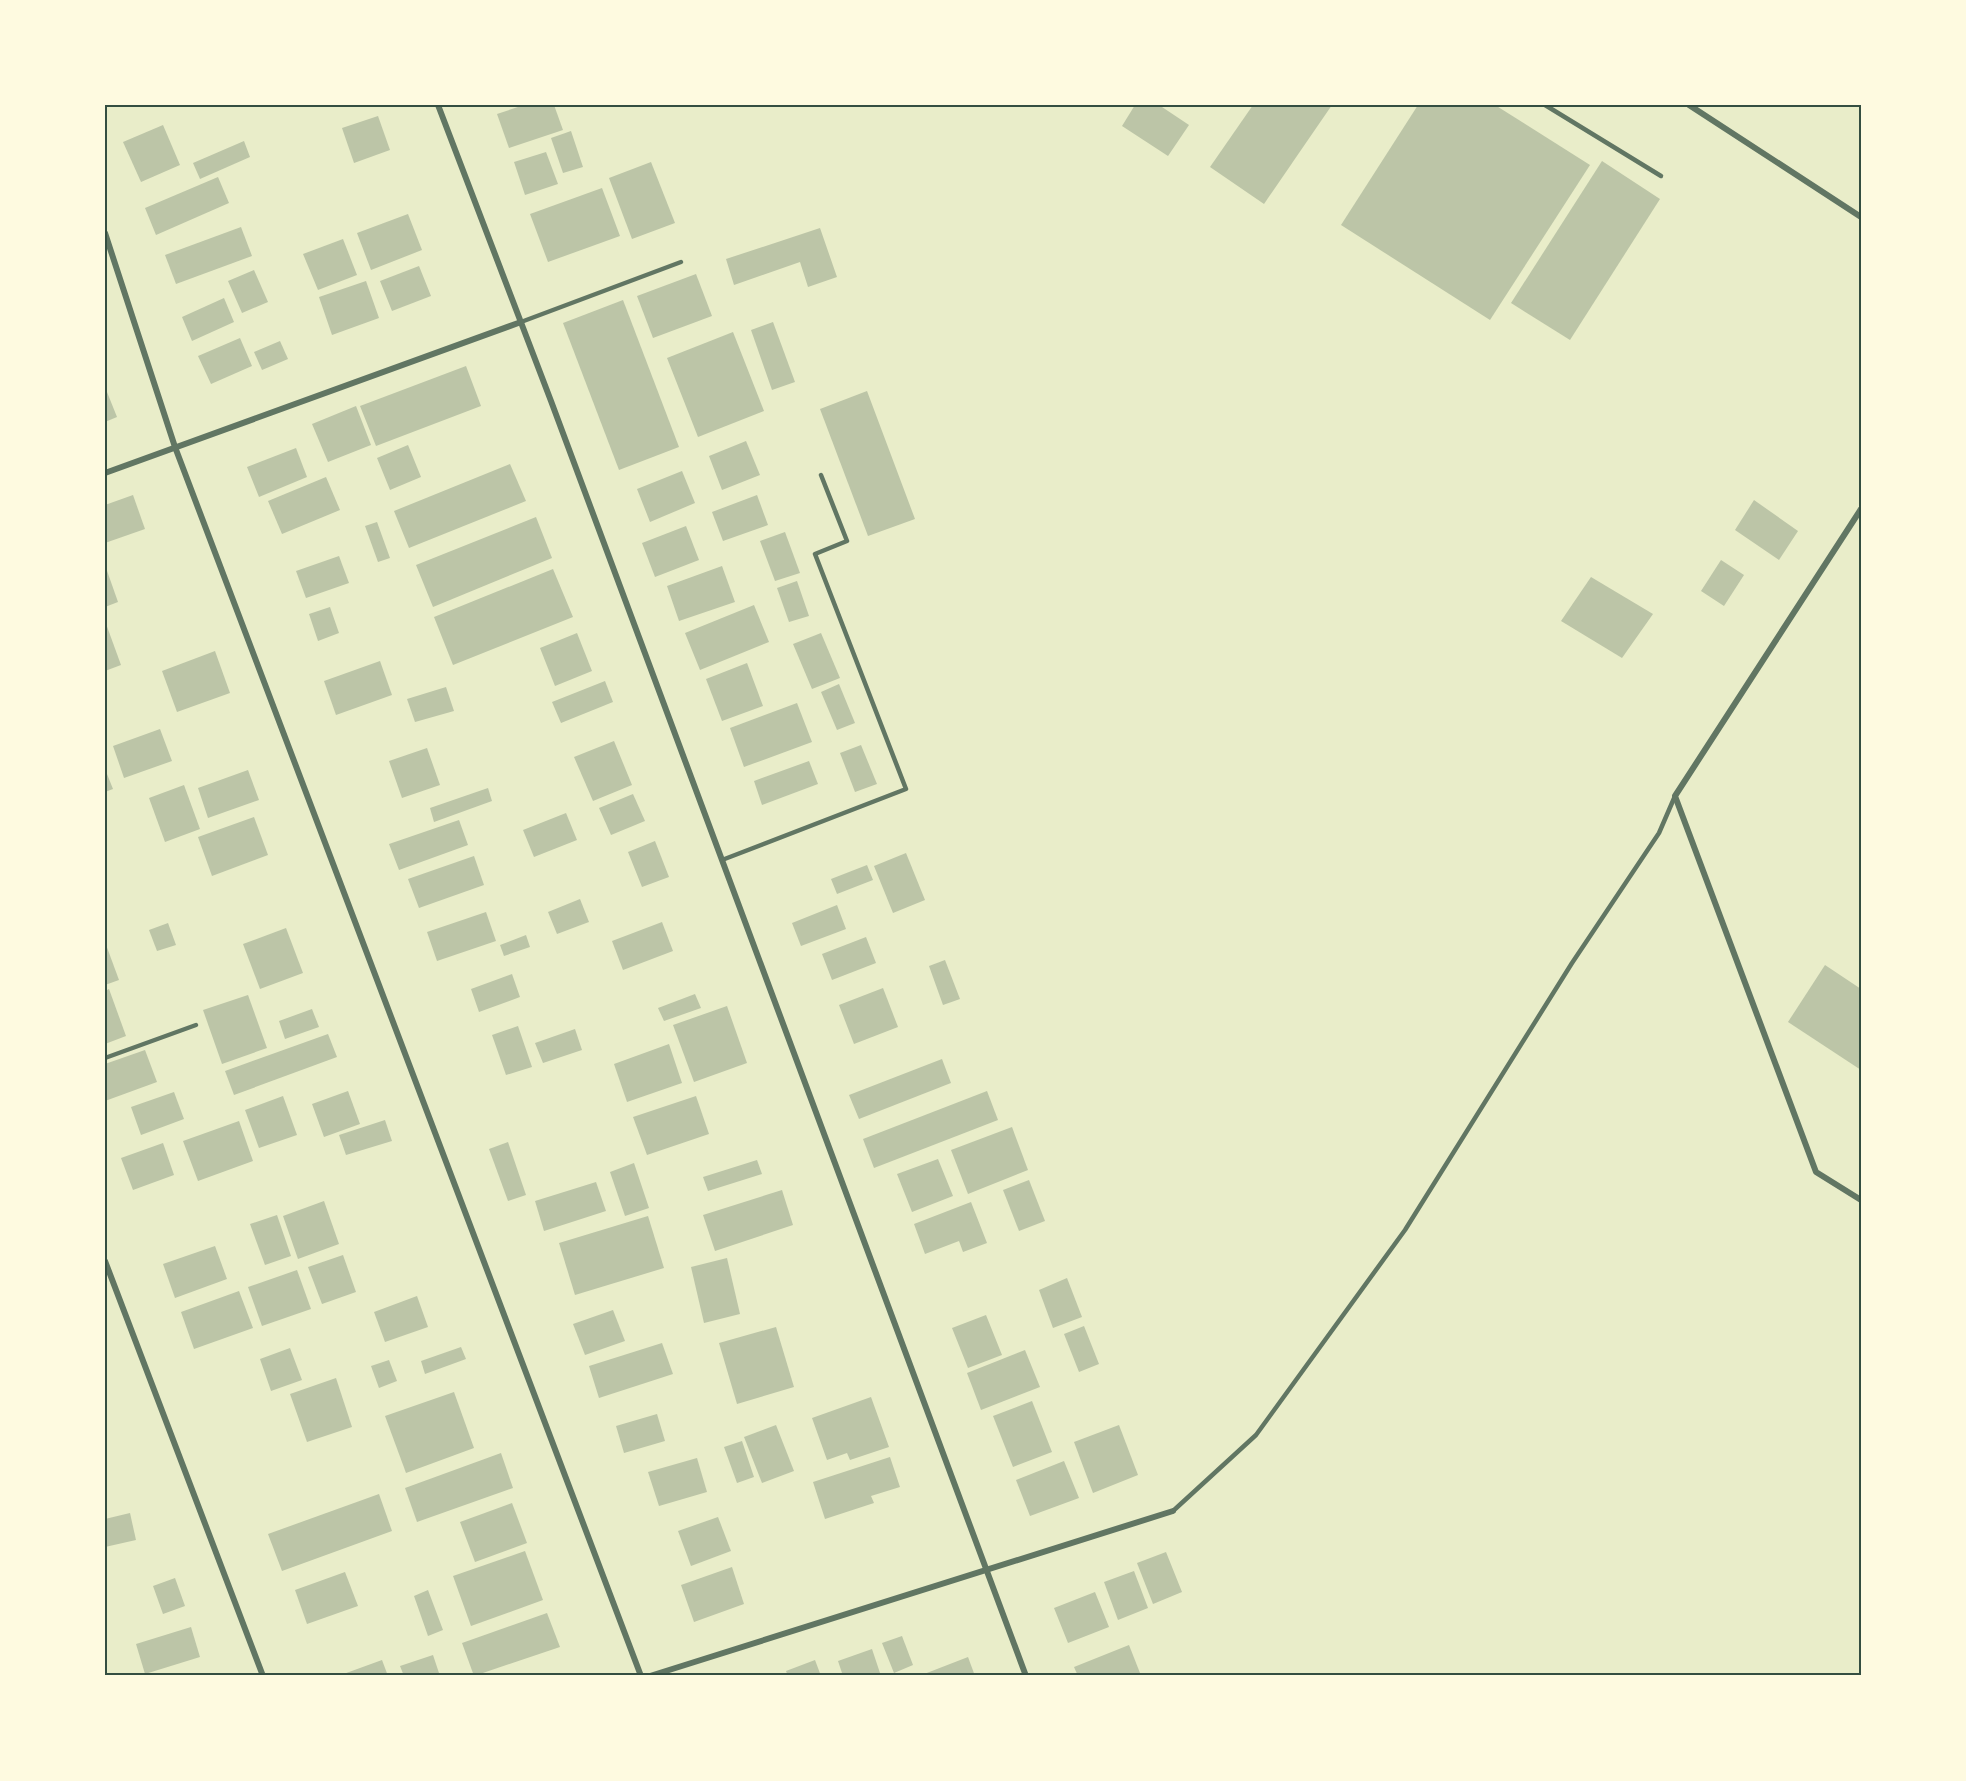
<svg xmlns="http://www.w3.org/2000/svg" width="1966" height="1781" viewBox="0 0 1966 1781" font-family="'Public Sans',sans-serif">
<rect width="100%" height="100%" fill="#e9edc9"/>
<!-- building -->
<g fill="#bcc5a7">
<polygon points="524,105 554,105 563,130 509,148 497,114"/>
<polygon points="1135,105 1159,105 1189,125 1168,156 1122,126"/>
<polygon points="1253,105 1332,105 1264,204 1210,167"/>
<polygon points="1418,105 1495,105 1590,165 1490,320 1341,225"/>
<polygon points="378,116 390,150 354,163 342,128"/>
<polygon points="163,125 180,165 141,182 123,142"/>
<polygon points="571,131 583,167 563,173 551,138"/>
<polygon points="244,141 250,157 200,179 193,163"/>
<polygon points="546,152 558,184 525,195 514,162"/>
<polygon points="1602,161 1660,199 1570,340 1511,303"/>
<polygon points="651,162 675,223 632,239 609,178"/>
<polygon points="218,177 229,203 156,235 145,208"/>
<polygon points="602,188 620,236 548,262 530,214"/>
<polygon points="408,214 422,250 371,270 357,233"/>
<polygon points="241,227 252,256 176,284 165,255"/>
<polygon points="820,228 837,277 808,287 800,262 734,285 726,259"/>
<polygon points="343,239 357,275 318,290 303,254"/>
<polygon points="419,266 431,296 392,311 380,281"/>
<polygon points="254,270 268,302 242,313 228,281"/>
<polygon points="696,274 712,316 653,338 637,296"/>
<polygon points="366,281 379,318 332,335 319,297"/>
<polygon points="224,298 234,322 192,341 182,317"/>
<polygon points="623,300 679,447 619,470 563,323"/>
<polygon points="773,322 795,382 772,390 751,330"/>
<polygon points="733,332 764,411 698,437 667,358"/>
<polygon points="240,338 252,366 211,384 198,356"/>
<polygon points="280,341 288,359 262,370 254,352"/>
<polygon points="466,366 481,406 376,446 360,406"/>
<polygon points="867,391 915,519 868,536 820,409"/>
<polygon points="107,392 117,417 105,422 105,393"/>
<polygon points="356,406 371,445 328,462 312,424"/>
<polygon points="746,441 760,475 722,490 709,456"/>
<polygon points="408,445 421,477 390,490 377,458"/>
<polygon points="296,448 307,477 259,497 247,467"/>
<polygon points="510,464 526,501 409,548 394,511"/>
<polygon points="682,471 695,503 650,522 637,489"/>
<polygon points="326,477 340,510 282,534 268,501"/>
<polygon points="133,495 145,529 105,543 105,505"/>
<polygon points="757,495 768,525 723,541 712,512"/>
<polygon points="1754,500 1798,531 1779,560 1735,530"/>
<polygon points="536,517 552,558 433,607 416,565"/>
<polygon points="377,522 390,558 378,562 365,526"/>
<polygon points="686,526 699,560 655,577 642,543"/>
<polygon points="785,532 800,573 775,581 760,541"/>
<polygon points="339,556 349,583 306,598 296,571"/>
<polygon points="1721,560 1744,575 1724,606 1701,591"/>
<polygon points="105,565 118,602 105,607"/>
<polygon points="722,566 735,602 679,621 667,586"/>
<polygon points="553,569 573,617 453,665 434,617"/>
<polygon points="1591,577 1653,614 1622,658 1561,621"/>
<polygon points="797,581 809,616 789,622 777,588"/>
<polygon points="754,605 769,642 700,670 685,633"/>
<polygon points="330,607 339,633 318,641 309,614"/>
<polygon points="105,621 121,665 105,671"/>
<polygon points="577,633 592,671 555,686 540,648"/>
<polygon points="821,633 840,678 812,689 793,644"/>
<polygon points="215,651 230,693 177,712 162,671"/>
<polygon points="380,661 392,695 336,715 324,681"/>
<polygon points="747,663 763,706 722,721 706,679"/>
<polygon points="605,681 613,702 561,723 552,702"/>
<polygon points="839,684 855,723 837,730 821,692"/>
<polygon points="446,687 454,711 415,722 407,699"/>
<polygon points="797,703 812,742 744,767 730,728"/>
<polygon points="160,729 172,761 124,778 113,746"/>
<polygon points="614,741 632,785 593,801 574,757"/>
<polygon points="861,745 877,784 855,792 840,753"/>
<polygon points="427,748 440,785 402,798 389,761"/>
<polygon points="809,761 818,784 762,805 754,781"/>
<polygon points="105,769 113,789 105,792"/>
<polygon points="248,770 259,800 208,818 198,788"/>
<polygon points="184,785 200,829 165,842 149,798"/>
<polygon points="488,788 492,801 434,822 430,808"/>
<polygon points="633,794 645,821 611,835 599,808"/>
<polygon points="566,813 577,840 534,857 523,830"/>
<polygon points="254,817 268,855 212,876 198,837"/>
<polygon points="459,820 468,845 399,870 389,844"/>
<polygon points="655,841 669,877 642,887 628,852"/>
<polygon points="906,853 925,900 893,913 874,866"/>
<polygon points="474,856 484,885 419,908 408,879"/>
<polygon points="867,865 873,880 837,894 831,879"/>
<polygon points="580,899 589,922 557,934 548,912"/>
<polygon points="837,905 846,929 801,946 792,923"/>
<polygon points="486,912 496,941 437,961 427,932"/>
<polygon points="662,922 673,951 623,970 612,941"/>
<polygon points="168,923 176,945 157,951 149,930"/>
<polygon points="286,928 303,973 260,989 243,944"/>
<polygon points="526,935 530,947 504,956 500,945"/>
<polygon points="866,937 876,963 832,980 822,954"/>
<polygon points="105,942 119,980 105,985"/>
<polygon points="945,960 960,999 943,1005 929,966"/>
<polygon points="1825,965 1861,989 1861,1070 1788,1022"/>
<polygon points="512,974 520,997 479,1012 471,989"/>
<polygon points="883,988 898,1027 854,1044 839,1005"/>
<polygon points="109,989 126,1036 105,1044 105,991"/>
<polygon points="695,994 701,1008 664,1021 658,1008"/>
<polygon points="248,995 267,1048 222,1064 203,1010"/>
<polygon points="727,1006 747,1063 694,1082 673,1025"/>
<polygon points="312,1009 319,1027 285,1039 279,1021"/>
<polygon points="518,1026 532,1067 506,1075 492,1035"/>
<polygon points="575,1029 582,1050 543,1063 535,1043"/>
<polygon points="328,1034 337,1057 234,1095 225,1071"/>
<polygon points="669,1044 682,1083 627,1102 614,1064"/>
<polygon points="145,1050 157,1082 105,1101 105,1064"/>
<polygon points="942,1059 951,1083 859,1119 849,1095"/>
<polygon points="348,1091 360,1124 324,1137 312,1104"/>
<polygon points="987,1091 998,1120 874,1168 863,1139"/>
<polygon points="174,1092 184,1119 141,1135 131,1107"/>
<polygon points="283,1096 297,1135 259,1148 245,1110"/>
<polygon points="696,1096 709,1134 647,1155 633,1117"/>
<polygon points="385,1120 392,1141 346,1155 339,1135"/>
<polygon points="239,1121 253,1161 198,1181 183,1141"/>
<polygon points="1012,1127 1028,1170 968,1194 951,1150"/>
<polygon points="508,1142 526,1195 508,1201 489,1149"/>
<polygon points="163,1143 174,1175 133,1190 121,1158"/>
<polygon points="938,1159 953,1196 912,1212 897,1174"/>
<polygon points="757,1160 762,1174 708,1191 703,1177"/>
<polygon points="634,1163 649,1208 625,1216 610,1172"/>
<polygon points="1029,1180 1045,1221 1019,1231 1003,1190"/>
<polygon points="596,1182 606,1211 544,1231 535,1201"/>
<polygon points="782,1190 793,1225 715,1251 703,1215"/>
<polygon points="324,1201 339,1244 298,1259 283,1216"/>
<polygon points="971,1202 987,1243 963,1252 959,1241 925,1254 914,1224"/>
<polygon points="277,1215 291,1256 265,1265 250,1224"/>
<polygon points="648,1216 664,1268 575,1295 559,1243"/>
<polygon points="215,1246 227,1279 175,1298 163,1264"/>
<polygon points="343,1255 356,1292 322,1304 308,1267"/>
<polygon points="727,1258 740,1314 704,1323 691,1267"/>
<polygon points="297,1270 311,1309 262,1326 248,1287"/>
<polygon points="1067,1278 1082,1317 1053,1328 1039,1290"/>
<polygon points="239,1291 253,1328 194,1349 181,1312"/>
<polygon points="417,1296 428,1327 385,1342 374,1312"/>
<polygon points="613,1310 625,1341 585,1355 573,1324"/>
<polygon points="986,1315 1002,1355 968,1368 952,1328"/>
<polygon points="1084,1326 1099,1364 1079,1372 1064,1334"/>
<polygon points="776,1327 794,1387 737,1404 719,1343"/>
<polygon points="662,1343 673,1374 599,1398 589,1366"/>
<polygon points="461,1347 466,1359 425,1374 421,1361"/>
<polygon points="290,1348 302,1380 271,1391 260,1359"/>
<polygon points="1025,1350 1040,1387 981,1410 967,1373"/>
<polygon points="389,1360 397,1381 379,1388 371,1366"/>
<polygon points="336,1378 352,1427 307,1442 290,1394"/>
<polygon points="454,1392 474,1448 406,1473 385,1416"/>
<polygon points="871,1397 889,1447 850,1460 847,1453 827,1460 812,1418"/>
<polygon points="1032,1401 1052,1452 1013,1467 993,1416"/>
<polygon points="657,1414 665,1441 624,1453 616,1426"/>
<polygon points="776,1425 794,1471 762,1483 744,1437"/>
<polygon points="1119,1425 1138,1475 1093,1493 1074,1442"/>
<polygon points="742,1441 754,1477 737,1483 724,1447"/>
<polygon points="501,1453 513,1488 417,1522 405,1488"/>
<polygon points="890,1457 900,1487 871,1496 874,1503 825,1519 813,1482"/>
<polygon points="697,1458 707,1492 659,1506 648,1472"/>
<polygon points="1064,1461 1079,1498 1030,1516 1016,1480"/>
<polygon points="379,1494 392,1531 282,1571 268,1534"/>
<polygon points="512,1503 527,1543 475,1562 460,1522"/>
<polygon points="130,1513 136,1540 105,1547 105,1519"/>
<polygon points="718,1517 731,1551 691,1566 678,1531"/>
<polygon points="525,1551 543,1600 471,1626 453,1576"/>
<polygon points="1166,1552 1182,1592 1153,1604 1137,1563"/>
<polygon points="732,1567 744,1604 694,1622 681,1585"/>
<polygon points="1134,1571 1148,1608 1118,1620 1104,1582"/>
<polygon points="345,1572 358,1606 307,1624 295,1590"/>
<polygon points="175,1578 185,1606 163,1614 153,1586"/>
<polygon points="428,1590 443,1630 428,1636 414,1596"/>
<polygon points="1095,1592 1109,1627 1068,1643 1054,1608"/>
<polygon points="547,1613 560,1647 474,1676 462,1643"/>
<polygon points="191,1627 200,1657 145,1674 136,1644"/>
<polygon points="902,1636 913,1665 894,1673 882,1643"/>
<polygon points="1129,1645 1140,1673 1133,1676 1078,1676 1074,1667"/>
<polygon points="872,1649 881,1676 843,1676 838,1661"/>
<polygon points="433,1655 440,1676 404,1676 400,1666"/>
<polygon points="968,1657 975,1676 919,1676"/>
<polygon points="382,1660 388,1676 338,1676"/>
<polygon points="815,1660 821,1676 788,1676 786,1671"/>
</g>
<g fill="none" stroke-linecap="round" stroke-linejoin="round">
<!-- service -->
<g stroke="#617663" stroke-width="4.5">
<polyline points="1545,105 1661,176"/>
<polyline points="521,322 681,262"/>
<polyline points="722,860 906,789 815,554 847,541 821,475"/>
<polyline points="105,1058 196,1025"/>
<polyline points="1173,1511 1256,1435 1405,1230 1572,963 1659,833 1675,796"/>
</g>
<!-- minor -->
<g stroke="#617663" stroke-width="6">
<polyline points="438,105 551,401 1026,1676"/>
<polyline points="1689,105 1861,217"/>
<polyline points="105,233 175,447 641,1676"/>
<polyline points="105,473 521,322"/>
<polyline points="1861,509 1675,796 1816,1172 1861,1200"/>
<polyline points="105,1261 263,1676"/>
<polyline points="650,1676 1173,1511"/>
</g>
</g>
<!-- border -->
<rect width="1966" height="1781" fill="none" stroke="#fefae0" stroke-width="213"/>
<rect x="106" y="106" width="1754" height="1568" fill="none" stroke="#344e41" stroke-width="2"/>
</svg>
